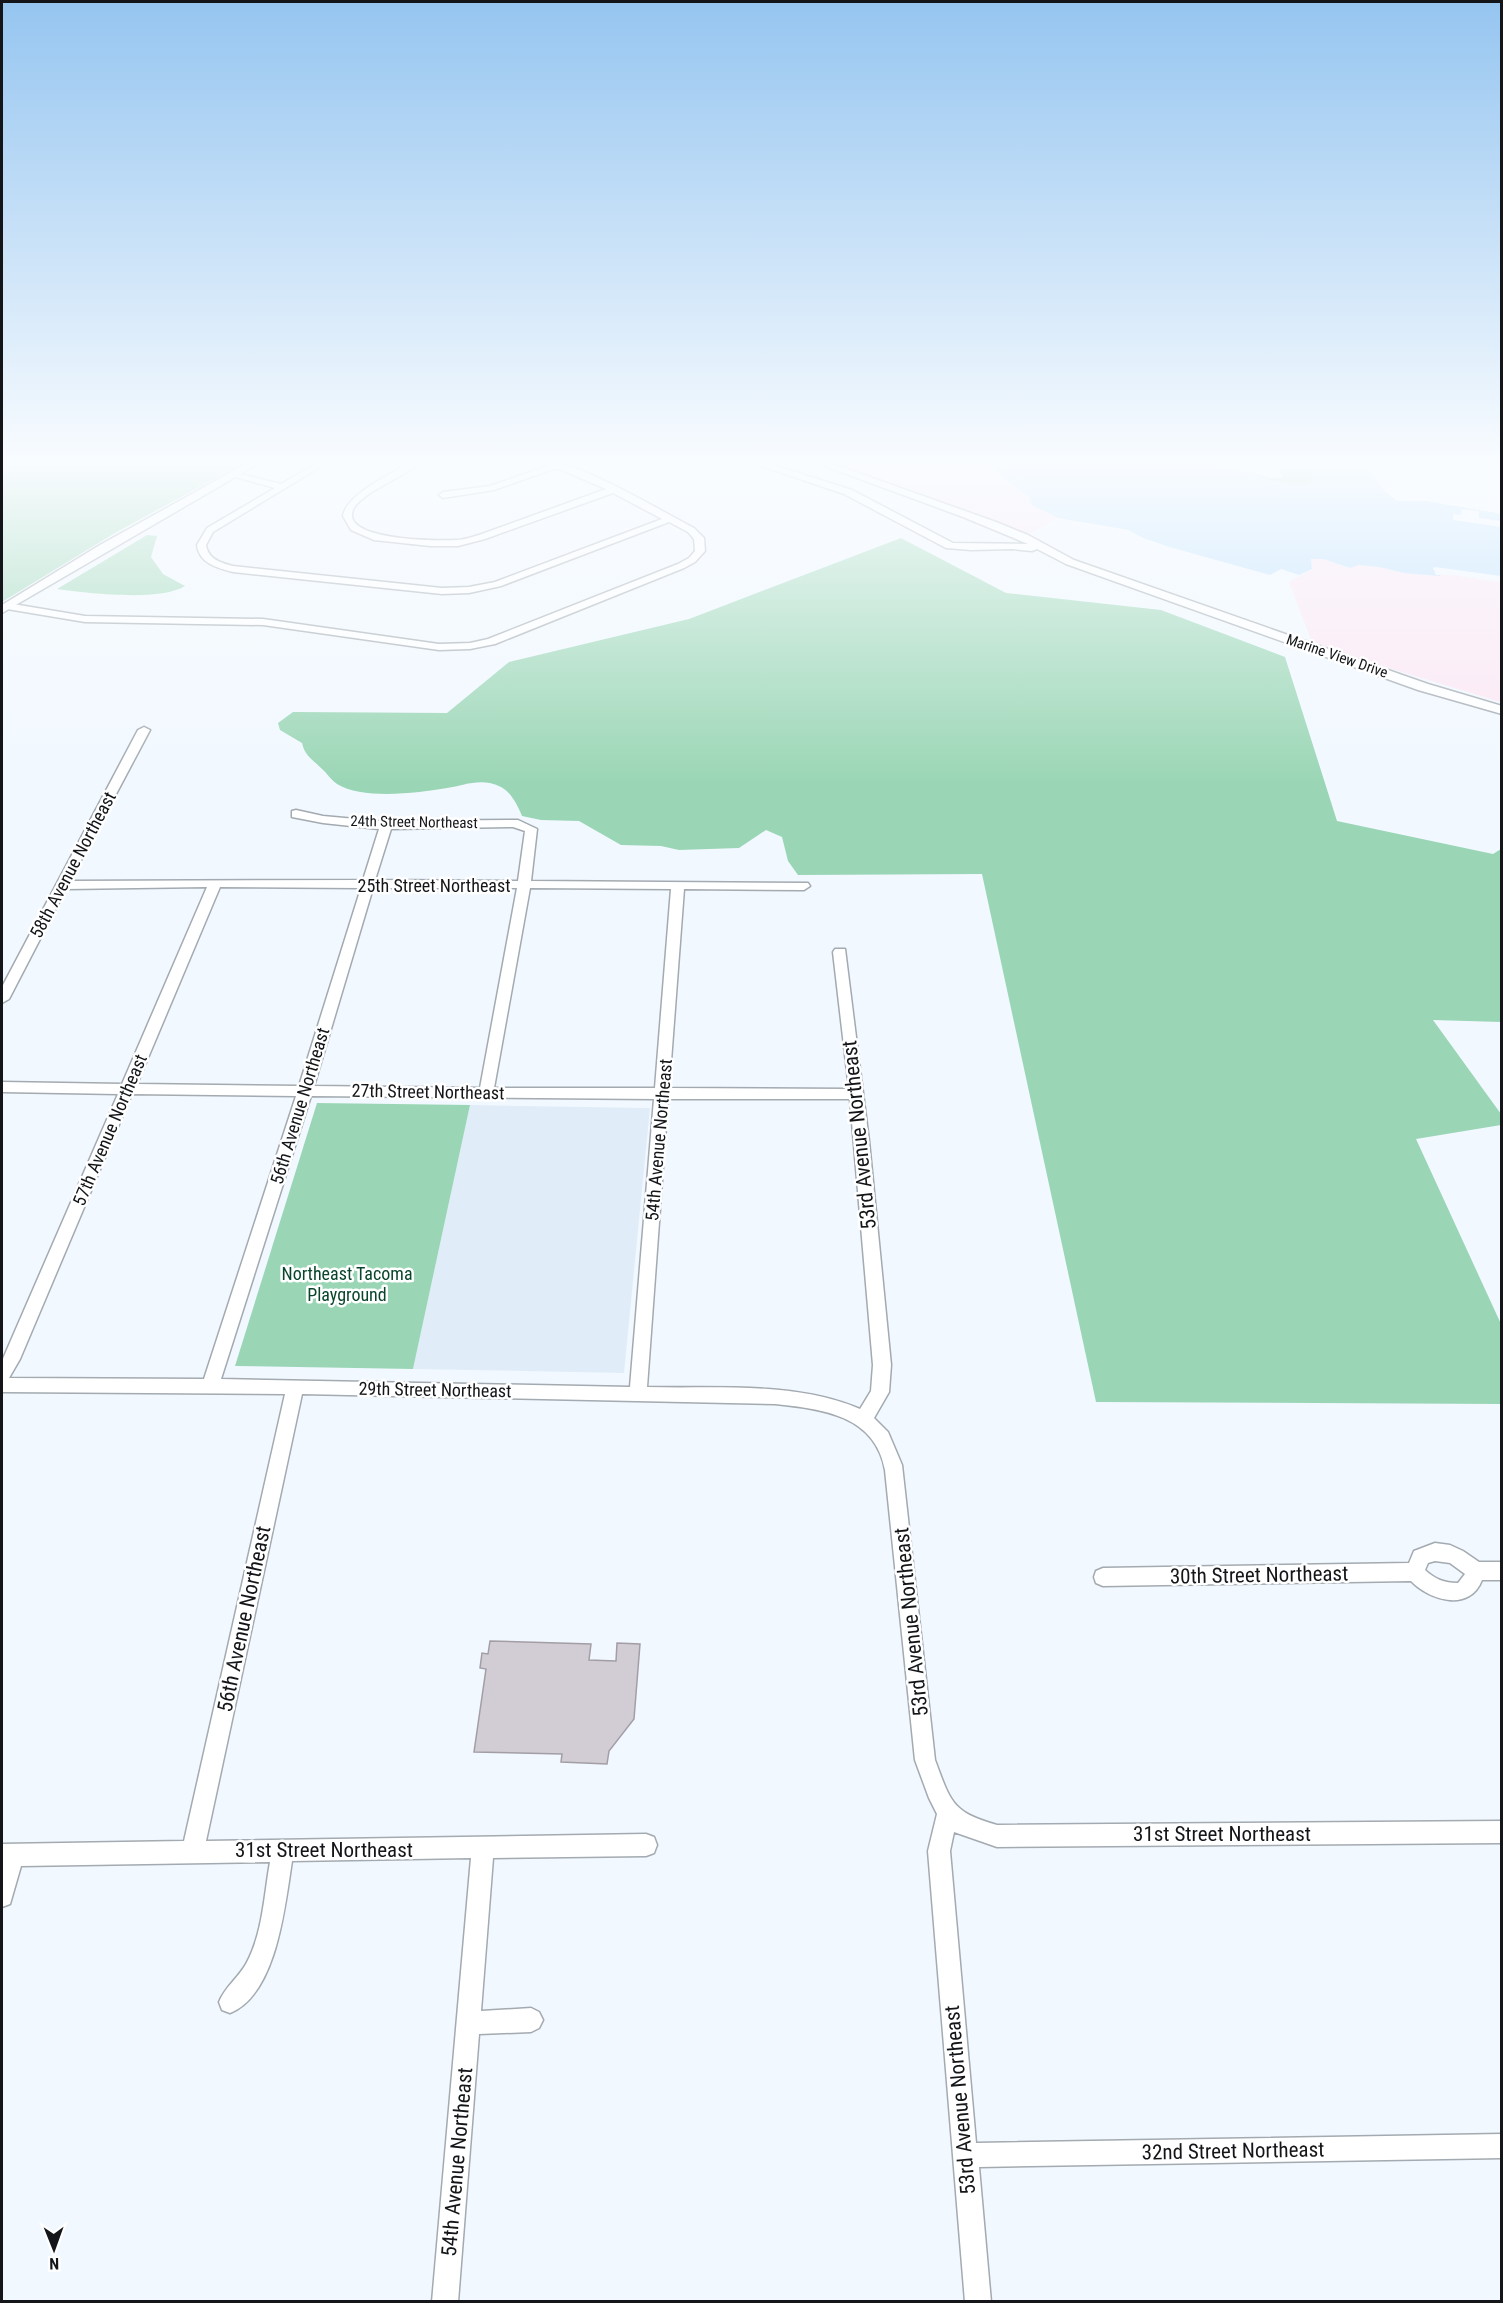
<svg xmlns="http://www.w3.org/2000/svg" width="1503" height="2303" viewBox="0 0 1503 2303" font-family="'Roboto Condensed',sans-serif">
<rect width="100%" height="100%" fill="#f1f8ff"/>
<!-- industrial -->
<g fill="#fce6f3">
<polygon points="825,461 984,461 1029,498 1032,505 1058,518 1030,534"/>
<polygon points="1311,559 1323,559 1349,568 1359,565 1379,567 1404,573 1441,573 1501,581 1501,702 1313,645 1289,582 1312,569"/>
</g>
<!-- built -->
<polygon fill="#e0edf9" points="470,1105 650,1108 624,1373 413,1369"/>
<!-- green -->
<g fill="#9ad6b5">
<polygon points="2,461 247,461 115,533 2,602"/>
<polygon points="1202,461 1271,478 1283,478 1277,468 1367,468 1384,491 1397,501 1424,501 1501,514 1301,494"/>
<path d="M 147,535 L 157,536 L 151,557 L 163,574 L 185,586 C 159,602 88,593 57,589 Z"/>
<path d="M 901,538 L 1006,593 L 1161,610 L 1285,657 L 1337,821 L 1493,854 L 1501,849 L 1501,1022 L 1433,1020 L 1501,1114 L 1501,1125 L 1416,1139 L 1501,1324 L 1501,1404 L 1096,1402 L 982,874 L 798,875 L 788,861 L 782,837 L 766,830 L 739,848 L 679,850 L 661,846 L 621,845 L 579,821 L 541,820 L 522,816 C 518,806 511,792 501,787 C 482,777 465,785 447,788 C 418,793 363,800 337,784 C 331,780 327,773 321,768 C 312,759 305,756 302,743 L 280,730 L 278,723 L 293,712 L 447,713 L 509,662 L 689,619 Z"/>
<polygon points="317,1103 470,1105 413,1369 235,1366"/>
</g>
<!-- water -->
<polygon fill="#b9defc" points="984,461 1202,461 1270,480 1296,485 1311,483 1313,469 1369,471 1384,491 1397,501 1424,501 1501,514 1501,581 1441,573 1440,576 1404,573 1379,567 1359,565 1350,568 1323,559 1311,559 1312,569 1299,575 1281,569 1270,575 1166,546 1141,537 1129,530 1058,518 1032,505 1029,497"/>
<!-- pier -->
<g fill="#f1f8ff">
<polygon points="1461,509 1479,511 1479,518 1501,521 1501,527 1453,520 1453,514 1461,515"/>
<polygon points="1435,567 1501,576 1501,582 1452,575 1436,575 1433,568"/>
</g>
<!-- building -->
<polygon fill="#d2cdd5" stroke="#a39ea6" stroke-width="1.5" points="490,1641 591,1644 589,1660 616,1661 617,1643 640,1644 634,1719 609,1751 607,1764 561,1762 562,1754 474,1752 486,1669 480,1668 482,1653 488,1654"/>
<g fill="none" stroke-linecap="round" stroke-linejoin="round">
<!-- minor casing -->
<g stroke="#a3aab0" stroke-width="3">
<g id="minor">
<path d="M 321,461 L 330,461 L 213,532 L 206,545 C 208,559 221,563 233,566 L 442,588 L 469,587 L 495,582 L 662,519 L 613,493 L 485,539 L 458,546 L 430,546 L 374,540 L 351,530 L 343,516 C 346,494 394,472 413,461 L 422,461 C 407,476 364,491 354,508 C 336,541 441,541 456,540 C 464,540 471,537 479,535 L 606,489 L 557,468 L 494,490 L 443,498 L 439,495 L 443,492 L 490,486 L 550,465 L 543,461 C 579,461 659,510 694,528 L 704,538 L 705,551 L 695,562 L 684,568 L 495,644 L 470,649 L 439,650 L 263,625 L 85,622 L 7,609 L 2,606 L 7,603 L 85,616 L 263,619 L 439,644 L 470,643 L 488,639 L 678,564 L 689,558 L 695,551 L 694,539 L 688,532 L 669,522 L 501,586 L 469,593 L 442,594 L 233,572 C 217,568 199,563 197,545 L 207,528 L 275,488 L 232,476 L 232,472 L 281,484 Z"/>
<path d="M 144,727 L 150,730 L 70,881 L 363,880 L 379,829 L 323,823 L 292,817 L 292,811 L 296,810 L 323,816 L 377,821 L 518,820 L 537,829 L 531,881 L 808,883 L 810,886 L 804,890 L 684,889 L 669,1088 L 849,1089 L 833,952 L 835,949 L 845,949 L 869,1141 L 891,1365 L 889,1392 L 874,1418 L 888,1432 L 902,1465 L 935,1760 C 951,1803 952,1812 997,1825 L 1502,1821 L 1502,1843 L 997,1847 L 954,1832 L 950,1851 L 976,2143 L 1502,2134 L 1502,2158 L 979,2167 L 991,2302 L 965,2302 L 928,1851 L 937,1814 L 929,1798 L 915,1760 L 885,1470 C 875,1415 822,1409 775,1404 L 302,1394 L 206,1841 L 646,1834 L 654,1837 L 657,1845 L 654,1853 L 646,1856 L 493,1858 L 481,2011 L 531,2008 L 539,2012 L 543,2020 L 539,2028 L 531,2032 L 479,2034 L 458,2302 L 432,2302 L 471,1858 L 292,1861 C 285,1905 277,1994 230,2013 L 222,2010 L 219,2002 C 225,1987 238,1978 246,1964 C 263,1933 264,1895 270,1862 L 21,1866 L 10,1904 L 2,1907 L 2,1844 L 184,1841 L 285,1394 L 2,1392 L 2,1361 L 118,1094 L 2,1092 L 2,1082 L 122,1084 L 207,887 L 66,889 L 9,999 L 2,1003 L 2,987 L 138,730 ZM 513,827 L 525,831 L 518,881 L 375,880 L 391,829 ZM 220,887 L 361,888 L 299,1086 L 137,1084 ZM 373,888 L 517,888 L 480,1088 L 314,1086 ZM 530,888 L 671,889 L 655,1088 L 494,1088 ZM 132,1094 L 296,1096 L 204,1379 L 9,1378 L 20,1359 ZM 311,1096 L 654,1099 L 630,1387 L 221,1379 ZM 668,1099 L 850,1099 L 873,1365 L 871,1391 L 860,1409 C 795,1381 717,1389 647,1387 Z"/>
<path d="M 1435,1543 L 1450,1545 L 1463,1551 L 1479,1562 L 1502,1562 L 1502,1580 L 1482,1580 C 1470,1612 1430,1601 1411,1581 L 1103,1586 L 1096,1583 L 1094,1577 L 1096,1571 L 1103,1568 L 1409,1563 L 1414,1551 ZM 1435,1561 L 1450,1563 L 1465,1574 L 1458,1583 C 1444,1583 1435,1579 1425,1570 L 1428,1563 Z"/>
</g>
</g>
<!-- major casing -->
<g stroke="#a3aab0" stroke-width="3">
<g id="major">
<polygon points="251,461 263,461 2,613 2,605 100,545"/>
<polygon points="747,461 761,461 852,490 953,543 1028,544 963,517 811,461 825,461 996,522 1028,535 1074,560 1428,684 1502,706 1502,714 1418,690 1066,564 1037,549 1032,551 1012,549 971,550 946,548 844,494"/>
</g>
</g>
<!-- minor -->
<use href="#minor" fill="#fff" fill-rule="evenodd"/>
<!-- major -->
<use href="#major" fill="#fff" fill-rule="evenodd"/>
</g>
<!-- sky -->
<linearGradient id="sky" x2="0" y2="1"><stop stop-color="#95c5f0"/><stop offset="0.59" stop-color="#f9fcff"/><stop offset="1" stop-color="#f9fcff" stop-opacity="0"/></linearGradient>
<rect width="1503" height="783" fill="url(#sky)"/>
<g text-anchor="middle" stroke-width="5" stroke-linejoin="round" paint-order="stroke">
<!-- far-street labels -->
<g font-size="15" fill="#131518" stroke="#fff">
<text transform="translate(1337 656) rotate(19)" y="5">Marine View Drive</text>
<text transform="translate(414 822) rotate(1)" y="5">24th Street Northeast</text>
</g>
<!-- street labels -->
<g font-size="18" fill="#131518" stroke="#fff">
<text transform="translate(73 865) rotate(-62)" y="6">58th Avenue Northeast</text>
<text x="434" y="892">25th Street Northeast</text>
<text transform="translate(428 1092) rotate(1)" y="6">27th Street Northeast</text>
<text transform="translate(300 1106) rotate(-73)" y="6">56th Avenue Northeast</text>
<text transform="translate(110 1130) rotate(-67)" y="6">57th Avenue Northeast</text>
<text transform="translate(659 1140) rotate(-85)" y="6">54th Avenue Northeast</text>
<text transform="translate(435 1390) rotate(1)" y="6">29th Street Northeast</text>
</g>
<!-- park labels -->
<g font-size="18" fill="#08462c" stroke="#fff">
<text x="347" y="1280">Northeast Tacoma<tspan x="347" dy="21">Playground</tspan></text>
</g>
<!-- near-street labels -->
<g font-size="21" fill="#131518" stroke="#fff">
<text transform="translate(859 1135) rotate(-96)" y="7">53rd Avenue Northeast</text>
<text transform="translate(1259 1575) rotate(-1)" y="7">30th Street Northeast</text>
<text transform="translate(244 1619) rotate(-78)" y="7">56th Avenue Northeast</text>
<text transform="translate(911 1622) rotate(-96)" y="7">53rd Avenue Northeast</text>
<text x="1222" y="1841">31st Street Northeast</text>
<text x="324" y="1857">31st Street Northeast</text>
<text transform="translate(960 2100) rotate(-95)" y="7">53rd Avenue Northeast</text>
<text transform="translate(1233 2151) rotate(-1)" y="7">32nd Street Northeast</text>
<text transform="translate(457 2162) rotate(-85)" y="7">54th Avenue Northeast</text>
</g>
</g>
<!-- border -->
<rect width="1503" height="2303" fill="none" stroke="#131518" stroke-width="6"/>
<!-- north arrow -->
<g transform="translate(54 2249) rotate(179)" stroke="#ffffff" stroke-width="4.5" paint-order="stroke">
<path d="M0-4.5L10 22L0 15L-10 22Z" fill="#131518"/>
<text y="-9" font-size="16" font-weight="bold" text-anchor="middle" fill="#131518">N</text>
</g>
</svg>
